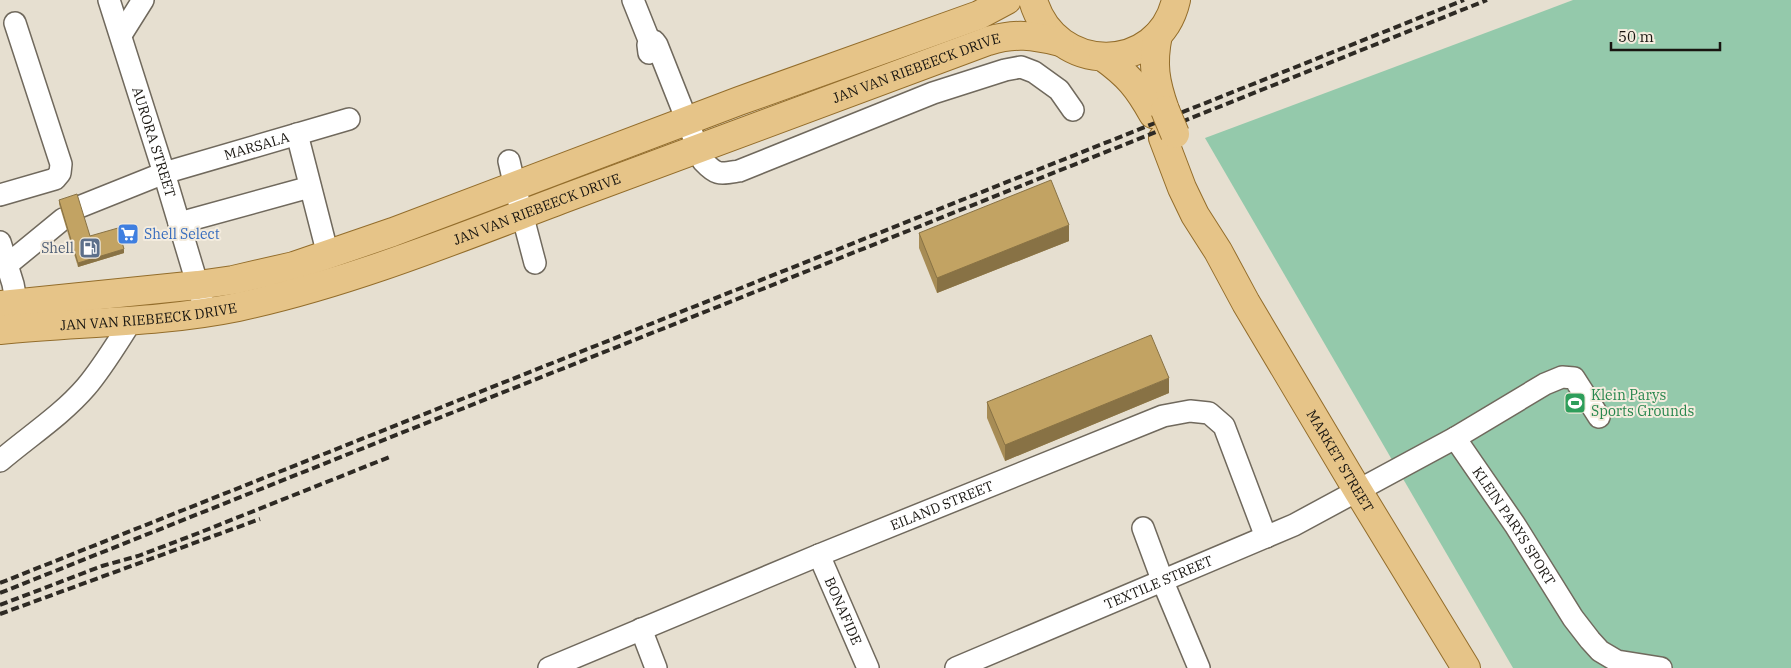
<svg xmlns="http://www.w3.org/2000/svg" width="1791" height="668" viewBox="0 0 1791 668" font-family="'IBM Plex Serif',serif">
<rect width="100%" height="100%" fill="#e6dfd0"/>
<!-- green -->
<polygon fill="#94c9ab" points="1573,0 1791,0 1791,668 1513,668 1205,138"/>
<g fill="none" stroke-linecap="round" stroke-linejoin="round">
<!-- minor casing -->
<g stroke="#70695d" stroke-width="24">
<g id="minor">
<path id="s1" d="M 109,0 L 164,173 L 206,313"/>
<polyline points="633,0 649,40 648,45 649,53"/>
<polyline points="121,35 143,0"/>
<path d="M 649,40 L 654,41 L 657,45 L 703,161 C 717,176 720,174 739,171 L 933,93 L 1005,70 L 1021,67 L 1034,72 L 1059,90 L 1073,110"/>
<polyline points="297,134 328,255"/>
<polyline points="509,161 515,187 535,263"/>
<polyline points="0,195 55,179 60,173 61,164 15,23"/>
<path id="s2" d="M 79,207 L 164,173 L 349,119"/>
<polyline points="179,223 310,187"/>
<polyline points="0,242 13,284 19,317"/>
<polyline points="7,265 63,219"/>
<polyline points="1455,438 1545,384 1562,377 1574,378 1599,417"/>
<path d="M 0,461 C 28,437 62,415 86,387 C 103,367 117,343 132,320"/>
<polyline points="1143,528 1163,582 1199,668"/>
<path id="s3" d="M 819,555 L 868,668"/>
<polyline points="641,629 656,668"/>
<path id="s4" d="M 549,668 L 819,555 L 1163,416 L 1190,411 L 1209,413 L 1224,426 L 1266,537"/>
<path id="s5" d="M 956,668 L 1294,525 L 1455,438 L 1515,525 L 1573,618 L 1590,640 L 1600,651 L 1617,661 L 1661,668"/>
</g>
</g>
<!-- major casing -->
<g stroke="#936d2b" stroke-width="30">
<g id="major">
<path d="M 1033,0 C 1055,76 1159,75 1176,0"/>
<path d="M 1158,35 C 1152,64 1155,82 1165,110"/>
<path d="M 1103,57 C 1128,75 1138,87 1153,114"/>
<path id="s6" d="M 1163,138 L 1182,188 L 1195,215 L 1218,251 L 1246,303 L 1358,491 L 1466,668"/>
<polyline points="0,305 198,285 233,280 294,266 393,232 739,101 979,15 1007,0"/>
<path id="s7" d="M 0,330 C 79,322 160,323 238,307 C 350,283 462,237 568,197 C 708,145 848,93 988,41 C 1015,33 1032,35 1060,42"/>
</g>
</g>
<!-- minor -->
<use href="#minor" stroke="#fff" stroke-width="21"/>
<!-- major -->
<use href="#major" stroke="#e6c488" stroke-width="28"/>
<!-- rail -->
<g stroke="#2e2a24" stroke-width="4" stroke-dasharray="8 4" stroke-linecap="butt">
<polyline points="0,583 1464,0"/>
<polyline points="0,593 1487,0"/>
<polyline points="0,605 102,566 138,556 196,534 392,456"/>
<polyline points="0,614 260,519"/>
</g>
<!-- major-bridge casing -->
<g stroke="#936d2b" stroke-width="30" stroke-linecap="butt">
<polyline id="major-bridge" points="1165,110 1175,134"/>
</g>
<!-- major-bridge -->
<use href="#major-bridge" stroke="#e6c488" stroke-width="28"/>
</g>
<!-- wall -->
<g fill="#a78c55">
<polygon points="59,200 90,236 124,253 78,267 59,204"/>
<polygon points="919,233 1069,241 937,293 919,248"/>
<polygon points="1169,393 1005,461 987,418 987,402"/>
</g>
<!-- shaded-wall -->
<g fill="#887245">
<polygon points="1069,225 1069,241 937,293 937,278"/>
<polygon points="124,249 124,253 78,267 78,263"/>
<polygon points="1169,378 1169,393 1005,461 1005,445"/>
</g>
<!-- building -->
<g fill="#c2a363" stroke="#887245">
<polygon points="1051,180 1069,225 937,278 919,233"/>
<polygon points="77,194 90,236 118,228 124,249 78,263 59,200"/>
<polygon points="1151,335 1169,378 1005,445 987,402"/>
</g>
<!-- icons -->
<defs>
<g id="supermarket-square" transform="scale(1.125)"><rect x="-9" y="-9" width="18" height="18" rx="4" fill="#3f7fe0" stroke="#f4ecde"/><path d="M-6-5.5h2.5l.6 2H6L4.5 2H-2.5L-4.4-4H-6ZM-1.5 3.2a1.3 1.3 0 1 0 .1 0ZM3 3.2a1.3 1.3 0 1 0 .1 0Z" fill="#fff"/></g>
<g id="fuel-square" transform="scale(1.125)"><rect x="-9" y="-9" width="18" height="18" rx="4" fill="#5c6f8a" stroke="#f4ecde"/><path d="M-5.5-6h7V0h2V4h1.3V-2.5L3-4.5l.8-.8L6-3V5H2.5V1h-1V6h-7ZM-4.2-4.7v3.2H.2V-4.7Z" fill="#fff"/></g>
<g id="stadium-square" transform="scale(1.125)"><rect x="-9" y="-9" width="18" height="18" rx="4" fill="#2e9e5b" stroke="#f4ecde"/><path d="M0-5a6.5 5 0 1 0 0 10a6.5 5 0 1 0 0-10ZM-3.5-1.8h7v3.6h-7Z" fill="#fff"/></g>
</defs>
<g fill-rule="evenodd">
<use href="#supermarket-square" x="128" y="234"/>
<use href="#fuel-square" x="90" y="248"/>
<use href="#stadium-square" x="1575" y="403"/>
</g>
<g text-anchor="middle" stroke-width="4" stroke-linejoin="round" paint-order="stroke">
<!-- street labels -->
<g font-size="14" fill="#181510" stroke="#f4ecde">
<text dy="5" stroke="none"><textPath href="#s7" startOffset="959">JAN VAN RIEBEECK DRIVE</textPath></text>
<text dy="5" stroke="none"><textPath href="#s1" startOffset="149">AURORA STREET</textPath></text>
<text dy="5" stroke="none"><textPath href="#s2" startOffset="188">MARSALA</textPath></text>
<text dy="5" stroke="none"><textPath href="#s7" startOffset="554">JAN VAN RIEBEECK DRIVE</textPath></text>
<text dy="5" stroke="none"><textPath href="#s7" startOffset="149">JAN VAN RIEBEECK DRIVE</textPath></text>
<text dy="5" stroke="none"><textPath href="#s6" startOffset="369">MARKET STREET</textPath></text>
<text dy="5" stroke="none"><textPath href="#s4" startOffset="425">EILAND STREET</textPath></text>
<text dy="5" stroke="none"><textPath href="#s5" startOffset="656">KLEIN PARYS SPORT</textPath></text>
<text dy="5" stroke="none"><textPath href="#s5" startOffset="220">TEXTILE STREET</textPath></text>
<text dy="5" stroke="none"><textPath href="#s3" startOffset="61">BONAFIDE</textPath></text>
</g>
<!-- shop labels -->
<g font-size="14" fill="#366cbe" stroke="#f4ecde" text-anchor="start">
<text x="144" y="239">Shell Select</text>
</g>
<!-- service labels -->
<g font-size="14" fill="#4e5e75" stroke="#f4ecde" text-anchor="end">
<text x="74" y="253">Shell</text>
</g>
<!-- leisure labels -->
<g font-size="14" fill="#27864d" stroke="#f4ecde" text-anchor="start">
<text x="1591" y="400">Klein Parys<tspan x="1591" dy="16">Sports Grounds</tspan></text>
</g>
</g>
<!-- scale -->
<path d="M1611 42v8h109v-8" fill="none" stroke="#181510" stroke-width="2.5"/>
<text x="1618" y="42" font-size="15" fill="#181510" stroke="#f4ecde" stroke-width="4" paint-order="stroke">50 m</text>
</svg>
